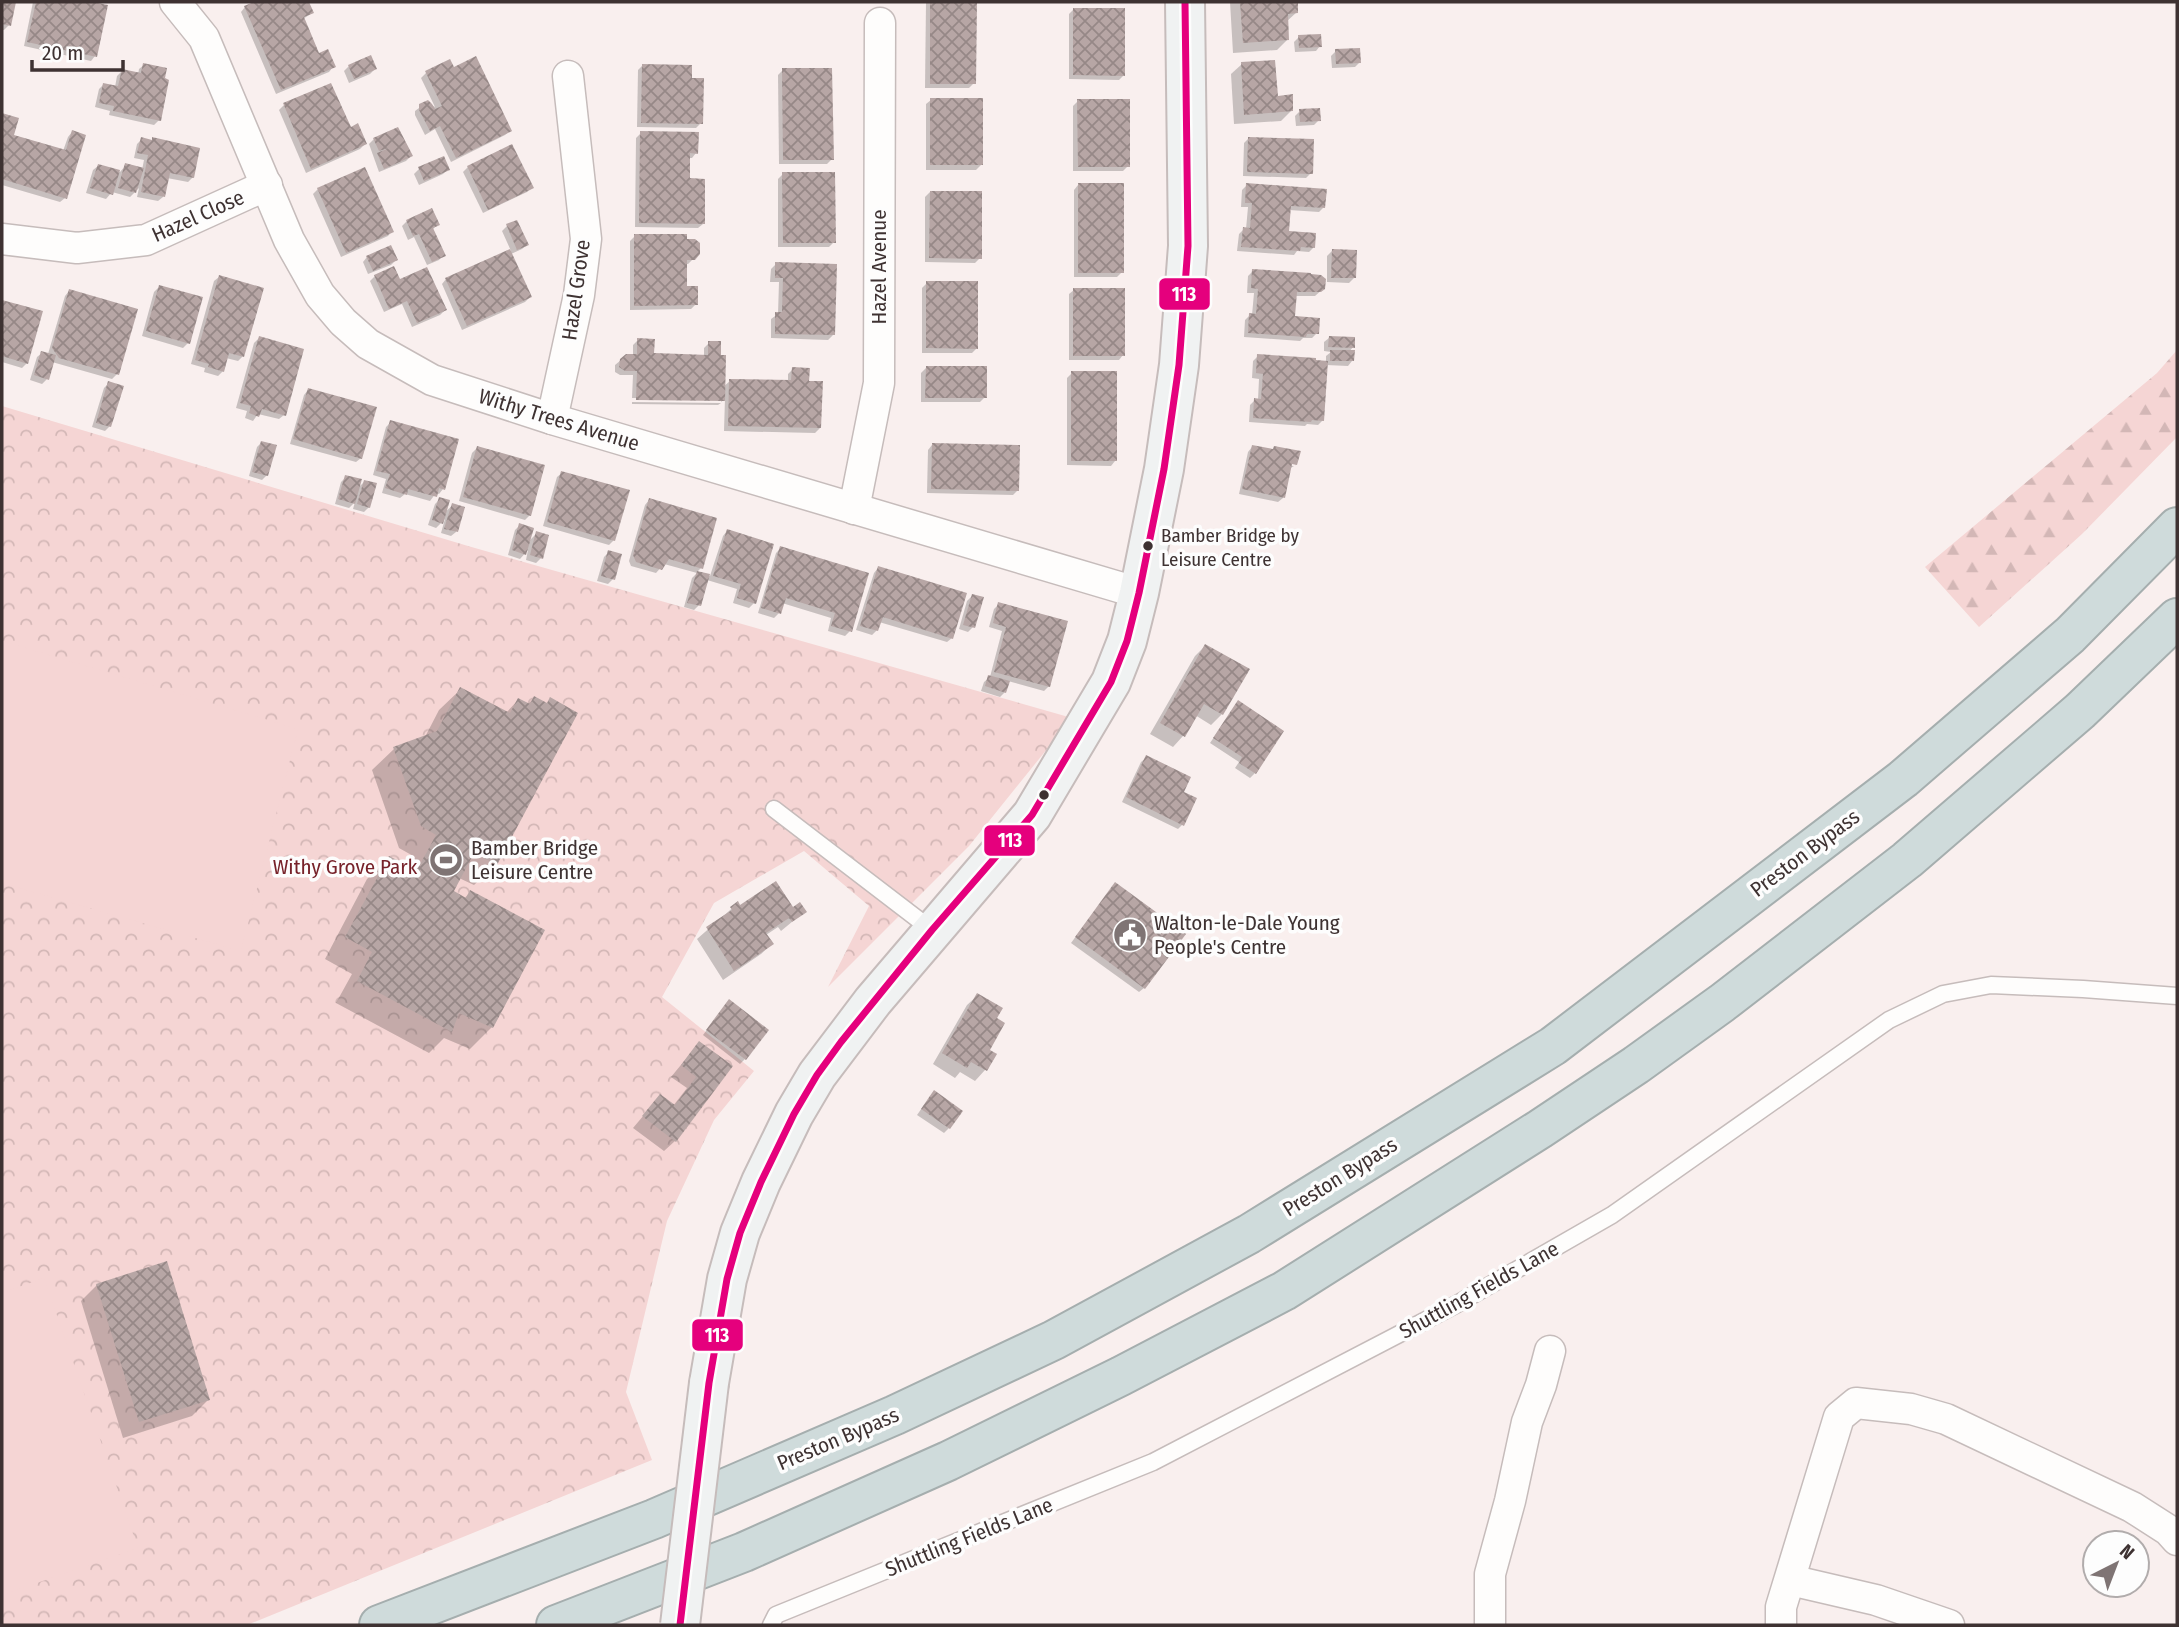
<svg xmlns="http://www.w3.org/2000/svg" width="2179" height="1627" viewBox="0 0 2179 1627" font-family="'Fira Sans Condensed',sans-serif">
<defs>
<pattern id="forest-firs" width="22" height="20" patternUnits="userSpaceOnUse" patternTransform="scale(1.75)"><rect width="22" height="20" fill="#f5d5d4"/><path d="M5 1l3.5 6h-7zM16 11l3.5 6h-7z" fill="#d3b7b6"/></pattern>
<pattern id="park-crowns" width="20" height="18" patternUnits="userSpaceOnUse" patternTransform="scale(1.75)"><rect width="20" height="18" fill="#f5d5d4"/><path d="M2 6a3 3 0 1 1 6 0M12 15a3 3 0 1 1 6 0" fill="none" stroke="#d3b7b6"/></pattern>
<pattern id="building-cross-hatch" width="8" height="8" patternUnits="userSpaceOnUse" patternTransform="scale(1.75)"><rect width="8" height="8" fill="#b7a6a5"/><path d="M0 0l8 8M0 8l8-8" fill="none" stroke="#968887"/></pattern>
</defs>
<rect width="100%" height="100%" fill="#f9efee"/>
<!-- forest -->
<polygon fill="url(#forest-firs)" points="2177,350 2177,437 2082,534 1979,627 1925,567 2157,373"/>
<!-- park -->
<polygon fill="url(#park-crowns)" points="2,406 468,546 1072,718 969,846 828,987 869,906 804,851 714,903 662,997 754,1071 714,1120 667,1221 626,1392 652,1460 247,1625 2,1625"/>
<!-- pitch -->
<g fill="#f5d5d4">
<polygon points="2,641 298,729 241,951 2,883"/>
<polygon points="44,1278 138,1548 2,1595 2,1293"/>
</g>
<!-- shadow -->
<g fill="#0003">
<polygon points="2,2 14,2 9,25 4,30 2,30"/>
<polygon points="33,2 85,2 106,6 95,56 91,61 24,46"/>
<polygon points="259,2 307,2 312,13 303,19 318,55 333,67 329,72 276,94 241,12 245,7"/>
<polygon points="926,2 975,2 974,83 969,88 925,88"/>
<polygon points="1230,2 1296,2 1297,12 1286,22 1288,39 1277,50 1233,53"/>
<polygon points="1074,9 1124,75 1119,80 1069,79 1069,14"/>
<polygon points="1299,37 1320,46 1316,51 1295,52 1294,42"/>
<polygon points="1336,51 1360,62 1355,67 1332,68 1331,56"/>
<polygon points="449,62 510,131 505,135 451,162 435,129 425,135 415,115 415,111 427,102 435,107 421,78 426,73"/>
<polygon points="1242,64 1292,110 1281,121 1234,124 1231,74"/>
<polygon points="144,65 159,120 154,125 109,115 110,111 95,107 99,89 104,84 115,87 117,76 122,71 138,75 139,69"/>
<polygon points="643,65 690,79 701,123 696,128 637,127 638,70"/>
<polygon points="349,66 375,69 370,74 349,83 344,71"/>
<polygon points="783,70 832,159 827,164 779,164 778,75"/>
<polygon points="931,100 981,165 976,170 926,170 926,104"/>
<polygon points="1078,101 1128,166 1123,171 1073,171 1073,106"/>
<polygon points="284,105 350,129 365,144 360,149 306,173 279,110"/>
<polygon points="1300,111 1319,120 1314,125 1296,126 1295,116"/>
<polygon points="2,115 17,120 12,136 63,151 68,137 72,132 65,198 60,202 2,185"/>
<polygon points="641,133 696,153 692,158 688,158 688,180 703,224 698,228 635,227 636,138"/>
<polygon points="1249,138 1311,173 1306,178 1243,176 1244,143"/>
<polygon points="142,139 193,177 188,182 167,178 163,197 158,201 137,197 139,188 130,197 112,192 106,199 86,193 93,170 98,166 120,172 126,165 142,170 144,160 134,158 137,144"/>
<polygon points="374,139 411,156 406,161 379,172 369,144"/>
<polygon points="443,158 448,169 443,174 419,185 414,174 419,169"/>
<polygon points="468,167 532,188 527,192 483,213 463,172"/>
<polygon points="783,174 834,242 829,247 778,247 778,179"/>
<polygon points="1078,185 1122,272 1117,277 1074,277 1074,190"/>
<polygon points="1247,185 1323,208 1319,212 1289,210 1287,232 1314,247 1309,252 1297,251 1294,255 1237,251 1239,234 1244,229 1246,229 1248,207 1241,207 1242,190"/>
<polygon points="318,189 392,231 388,236 341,257 313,194"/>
<polygon points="930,192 980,258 975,263 925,262 925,197"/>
<polygon points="407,221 438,224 432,230 443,255 439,260 427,265 414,237 408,240 402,226"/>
<polygon points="507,226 527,245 522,249 511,254 530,297 525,302 462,330 442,284 446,279 511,251 502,231"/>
<polygon points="635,236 685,241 698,254 688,264 685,264 685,288 696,304 691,309 630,310 630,241"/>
<polygon points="1332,251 1354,278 1349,283 1327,282 1327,256"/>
<polygon points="367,257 396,260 391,265 368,274 363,262"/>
<polygon points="776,264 833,335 828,340 771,338 771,319 778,314 779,282 770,282 771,269"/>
<polygon points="1253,271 1321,277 1326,282 1324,282 1324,288 1315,296 1295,296 1293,318 1317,333 1312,338 1303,338 1300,341 1244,337 1245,320 1250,315 1252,315 1254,293 1247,293 1248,276"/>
<polygon points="375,276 399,281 445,310 440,315 412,327 402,304 384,312 370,281"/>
<polygon points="219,277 243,356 238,361 226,358 223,371 218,376 204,372 205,368 191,364 214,281"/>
<polygon points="927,283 977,348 972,353 922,353 922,288"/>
<polygon points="159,287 188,343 183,348 142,336 154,292"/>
<polygon points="1074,290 1123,355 1119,360 1069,360 1069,294"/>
<polygon points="69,291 117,374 112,379 52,362 47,379 42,384 30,380 37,357 42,353 48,354 65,296"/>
<polygon points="2,302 41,313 27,363 22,368 2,362"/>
<polygon points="259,338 284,415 279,419 258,414 253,421 245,418 247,411 236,408 254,343"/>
<polygon points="1329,338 1353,347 1349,352 1352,361 1348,366 1326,365 1323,420 1318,425 1307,424 1305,426 1249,422 1250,405 1255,400 1258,400 1259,379 1252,378 1253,361 1258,356 1326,363 1326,356 1331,352 1324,351 1324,342"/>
<polygon points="638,340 653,355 704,357 704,348 709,343 723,387 730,381 788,382 788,374 793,369 808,382 820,428 815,433 724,431 725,398 721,402 721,399 632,398 633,375 620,375 615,372 615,365 621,360 633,356 633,345"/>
<polygon points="926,368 985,397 980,402 921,402 921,373"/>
<polygon points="1072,373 1115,461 1111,466 1067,465 1067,378"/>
<polygon points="109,383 110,426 105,431 92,427 104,388"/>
<polygon points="308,390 361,458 356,462 290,444 304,395"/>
<polygon points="632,402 721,403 718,405 632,404"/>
<polygon points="391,422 443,489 439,494 436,493 430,501 405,494 400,498 382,493 386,479 373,475 386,427"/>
<polygon points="262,442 267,475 262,480 249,476 257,447"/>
<polygon points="932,445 1018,490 1013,495 927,493 928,450"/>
<polygon points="1252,447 1272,451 1275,448 1298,452 1295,466 1295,463 1283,461 1283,465 1294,466 1289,469 1283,498 1278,502 1239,494 1248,452"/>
<polygon points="477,448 530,515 525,520 459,501 472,453"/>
<polygon points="562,473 614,540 609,545 543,526 557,477"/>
<polygon points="346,477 358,488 364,482 369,507 364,512 353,509 355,502 349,508 335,504 341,482"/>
<polygon points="440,499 444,513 453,505 456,532 451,536 441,533 445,519 436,528 428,525 435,504"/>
<polygon points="649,500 701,568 697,572 710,576 723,536 727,531 754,603 749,608 733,603 737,589 707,580 699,605 694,610 684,607 692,578 697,573 664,564 656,573 631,566 629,561 645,505"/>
<polygon points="520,525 528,542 537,533 541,558 536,563 526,560 528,550 520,559 508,555 515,530"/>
<polygon points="781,548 867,575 850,631 845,636 828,631 831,618 782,603 779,613 774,618 758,613 776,553"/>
<polygon points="609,552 613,579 608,584 597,581 604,557"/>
<polygon points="878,568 952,638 947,642 879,622 877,630 872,635 856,630 874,573"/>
<polygon points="972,596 973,627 968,632 959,629 967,601"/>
<polygon points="999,604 1049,686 1044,691 1008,681 1005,692 1000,697 981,691 984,682 990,677 1002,631 989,627 994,609"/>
<polygon points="1205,646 1222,714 1211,725 1195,715 1183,736 1173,747 1150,734 1195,656"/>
<polygon points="461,689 506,713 518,700 527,705 534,698 496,864 474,885 459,878 452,892 464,899 470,892 492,1027 470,1049 444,1038 429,1053 336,1003 352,974 325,959 367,879 389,858 409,868 415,857 399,848 372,770 394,749 425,737 439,710"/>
<polygon points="1238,702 1255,773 1250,778 1235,768 1239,762 1210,743"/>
<polygon points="1146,758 1182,793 1183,824 1178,829 1122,802 1141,762"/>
<polygon points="1111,889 1144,988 1139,992 1071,943"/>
<polygon points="737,904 740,907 793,909 804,912 781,931 778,927 766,935 772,944 761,954 723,980 697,939"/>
<polygon points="978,995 994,1019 988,1050 994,1055 985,1070 975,1081 960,1072 955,1078 933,1064 967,1005"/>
<polygon points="725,1006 745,1059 740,1064 703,1035"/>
<polygon points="699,1043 730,1066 675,1141 664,1151 633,1128 660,1096 673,1106 687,1088 671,1077"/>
<polygon points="929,1098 949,1128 944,1133 917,1115"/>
<polygon points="97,1285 208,1400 192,1416 123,1438 81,1301"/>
</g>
<!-- building -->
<g fill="url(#building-cross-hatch)">
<polygon points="2,2 16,2 11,26 2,24"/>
<polygon points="36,2 93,2 108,5 97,57 27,42"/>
<polygon points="254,2 309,2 314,13 304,17 319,53 328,49 336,67 281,90 244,6"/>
<polygon points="930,2 977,2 976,84 930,84"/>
<polygon points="1240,2 1298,2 1298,13 1288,14 1289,40 1243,43"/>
<polygon points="1073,8 1125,8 1125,76 1073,75"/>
<polygon points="1321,34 1322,47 1299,48 1298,35"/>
<polygon points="1360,48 1361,63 1336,64 1335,49"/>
<polygon points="371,55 377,69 354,79 348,65"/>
<polygon points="476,56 512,131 456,158 440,126 430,131 419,110 419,104 428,100 432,104 435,109 442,106 425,71 450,59 454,67"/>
<polygon points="1275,60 1278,96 1293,94 1293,111 1244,115 1241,62"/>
<polygon points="143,63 167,68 165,78 169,80 161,121 113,111 114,106 99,103 103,83 118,86 122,69 141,73"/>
<polygon points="642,64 692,65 692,78 704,78 703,124 641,123"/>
<polygon points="782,68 832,68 834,160 783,160"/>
<polygon points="331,83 351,127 358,123 367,144 311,169 283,103"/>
<rect x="930" y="98" width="53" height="67"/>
<polygon points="1077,99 1130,99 1130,167 1078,167"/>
<polygon points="1320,108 1321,121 1300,122 1299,109"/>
<polygon points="2,113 19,118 14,135 66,150 72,130 86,135 67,199 2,179"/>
<polygon points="398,127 413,156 384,169 377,153 389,148 379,151 373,138"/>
<polygon points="640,131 699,132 698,154 690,153 690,178 705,179 705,224 639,223"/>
<polygon points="141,137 152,140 152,137 200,148 194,178 170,173 165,197 141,192 148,155 137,153"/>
<polygon points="1248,137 1314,139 1313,174 1247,172"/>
<polygon points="512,144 534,188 488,210 467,166"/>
<polygon points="444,156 450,170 424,181 418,167"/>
<polygon points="125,163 144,168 136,193 118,188"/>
<polygon points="98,164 120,170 113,195 90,188"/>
<polygon points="365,167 394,232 346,253 317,188"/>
<polygon points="782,172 835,172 836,243 783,243"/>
<rect x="1078" y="183" width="46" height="90"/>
<polygon points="1246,183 1327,189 1325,208 1291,206 1289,231 1316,233 1315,248 1301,247 1300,251 1241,247 1243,227 1250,228 1252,203 1245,203"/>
<polygon points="930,191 982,191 982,259 929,258"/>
<polygon points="432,208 440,225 433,228 446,256 432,262 419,234 413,236 406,220"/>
<polygon points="517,220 529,245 517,250 506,224"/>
<polygon points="634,234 687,234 687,239 695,239 700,243 700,254 695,260 687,260 687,286 698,286 698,305 634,306"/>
<polygon points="391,245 398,260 373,271 366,256"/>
<polygon points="510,249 532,297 467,326 445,278"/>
<polygon points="1332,249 1357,250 1356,278 1331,278"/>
<polygon points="775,262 837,264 835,335 775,334 775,312 782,312 783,278 775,278"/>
<polygon points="394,266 400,279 427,267 447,310 417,323 407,301 389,309 374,275"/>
<polygon points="1252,269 1311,273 1311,274 1321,275 1326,279 1325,289 1321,292 1297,292 1295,316 1320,318 1319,334 1307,334 1306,337 1248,333 1249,313 1256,314 1258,289 1251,288"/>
<polygon points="219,275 264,288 244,357 229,353 224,372 208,367 209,364 195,360"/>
<polygon points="926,281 978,281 978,349 926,348"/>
<polygon points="159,285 203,297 190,344 146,331"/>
<rect x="1073" y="288" width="52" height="68"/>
<polygon points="69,289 138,309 119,375 59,358 52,348"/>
<polygon points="2,300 43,311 28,364 2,356"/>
<polygon points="259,336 304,349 286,416 262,409 259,417 249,413 251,406 240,403"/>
<polygon points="1329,336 1355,337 1355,348 1328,347"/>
<polygon points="637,338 655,339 654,353 682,354 708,355 708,341 721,341 721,355 726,355 725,401 636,400 637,371 625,371 619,367 620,359 626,354 637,354"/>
<polygon points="1330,350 1355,350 1354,361 1330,361"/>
<polygon points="41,351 56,355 49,380 34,375"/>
<polygon points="1257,354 1316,358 1316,360 1328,361 1324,421 1312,420 1311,422 1253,418 1254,398 1261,399 1263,374 1256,373"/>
<polygon points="926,366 987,366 987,398 925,398"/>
<polygon points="792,367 810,368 809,381 823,381 821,428 728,426 729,379 791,380"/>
<rect x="1071" y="371" width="46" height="90"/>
<polygon points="108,381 124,386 111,427 96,423"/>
<polygon points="308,388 377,407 362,459 293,439"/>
<polygon points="390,420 459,439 445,490 439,488 437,497 408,489 407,495 385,488 390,474 376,471"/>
<polygon points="261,441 277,445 268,476 252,472"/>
<polygon points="932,443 1020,445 1019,491 931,489"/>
<polygon points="1252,445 1273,449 1274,446 1301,451 1297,465 1292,464 1285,498 1242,489"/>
<polygon points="477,446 545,465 531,516 463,497"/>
<polygon points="561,471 630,490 615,541 547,522"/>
<polygon points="345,475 362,479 355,504 338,499"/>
<polygon points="364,480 377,483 370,508 357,504"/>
<polygon points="439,497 450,500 443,524 432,520"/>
<polygon points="649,498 717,518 703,569 669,559 662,570 636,562 633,555"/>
<polygon points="452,503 465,507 458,532 444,529"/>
<polygon points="519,523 534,528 526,555 512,550"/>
<polygon points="727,529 774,544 756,604 737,598 741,584 713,576"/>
<polygon points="536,531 549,535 543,559 530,555"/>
<polygon points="780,546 869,573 852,632 831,626 835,613 786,598 781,614 761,608"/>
<polygon points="608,550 622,554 615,580 601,576"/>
<polygon points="878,566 967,593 953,639 883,617 878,631 860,626"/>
<polygon points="697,571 710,574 701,606 687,603"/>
<polygon points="972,594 984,597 975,628 963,625"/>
<polygon points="998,602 1068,621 1050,687 994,672 1006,627 993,623"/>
<polygon points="1205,644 1250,669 1223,715 1204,704 1185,737 1160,723"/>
<polygon points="988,675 1010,681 1006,693 985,686"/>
<polygon points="460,687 510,713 518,698 530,704 534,696 547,703 550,697 578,713 497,865 474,853 454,891 466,898 470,890 545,930 493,1028 459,1013 452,1032 357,981 372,952 345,937 389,856 417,870 436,835 421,826 393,747 437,731"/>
<polygon points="1238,700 1284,731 1256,774 1239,763 1242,757 1213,738"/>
<polygon points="1146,755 1191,777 1184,792 1197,798 1184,826 1126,797"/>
<polygon points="776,881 793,907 800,902 807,912 792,922 789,918 766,933 774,944 734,971 706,927 732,910 730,907 738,901 740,905"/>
<polygon points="1115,882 1186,934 1145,989 1075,937"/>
<polygon points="977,993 1003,1008 997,1018 1005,1023 990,1050 997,1054 987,1071 971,1062 967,1068 942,1053"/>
<polygon points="729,999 769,1030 746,1060 706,1030"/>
<polygon points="699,1041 733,1066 676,1142 642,1116 660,1094 675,1105 696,1077 681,1065"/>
<polygon points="934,1090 963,1111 950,1129 921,1109"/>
<polygon points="167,1261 210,1400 139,1422 96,1284"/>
</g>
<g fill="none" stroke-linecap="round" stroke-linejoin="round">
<!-- lane casing -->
<g stroke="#c6bcbb" stroke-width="19">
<g id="lane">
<polyline points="774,809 932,930"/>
<polyline points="771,1625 776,1615 1153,1462 1457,1304 1612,1215 1889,1020 1943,994 1991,985 2083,989 2177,996"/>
</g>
</g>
<!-- street casing -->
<g stroke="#c6bcbb" stroke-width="33">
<g id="street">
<polyline points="175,2 204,38 289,240 320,295 343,322 368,344 432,380 552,419 1139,593"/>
<polyline points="2,239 77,248 146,240 267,185"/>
<polyline points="552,419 579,295 586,239 568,76"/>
<polyline points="854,509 879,383 880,23"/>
<polyline points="1790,1580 1876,1600 1949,1625"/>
<polyline points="1490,1625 1490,1574 1510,1501 1527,1422 1541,1385 1550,1351"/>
<polyline points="1781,1625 1781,1607 1839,1417 1856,1403 1911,1409 1946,1419 2132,1507 2168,1530 2177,1540"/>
</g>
</g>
<!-- secondary casing -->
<g stroke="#c6bcbb" stroke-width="42">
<polyline id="secondary" points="709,1383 727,1279 740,1233 761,1182 794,1114 817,1075 873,1001 1032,815 1111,682 1127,641 1139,593 1164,469 1179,365 1188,246 1185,2"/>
</g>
<!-- highway casing -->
<g stroke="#a5aeae" stroke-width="42">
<g id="highway">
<polyline points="379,1625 654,1519 895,1415 1054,1340 1249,1234 1553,1046 1903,779 2070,635 2177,527"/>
<polyline points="556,1625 744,1552 948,1461 1121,1376 1284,1291 1540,1129 1636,1065 1722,1003 1907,860 2080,711 2177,618"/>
</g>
</g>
<!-- lane -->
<use href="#lane" stroke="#fefdfc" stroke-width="16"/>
<!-- street -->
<use href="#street" stroke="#fefdfc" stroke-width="30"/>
<!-- secondary -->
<use href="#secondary" stroke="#f0f2f2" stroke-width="38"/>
<!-- highway -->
<use href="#highway" stroke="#cfdbdb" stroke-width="38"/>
<!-- secondary-bridge casing -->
<g stroke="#c6bcbb" stroke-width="42" stroke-linecap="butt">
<polyline id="secondary-bridge" points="680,1625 709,1383"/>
</g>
<!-- secondary-bridge -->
<use href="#secondary-bridge" stroke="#f0f2f2" stroke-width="38"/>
<!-- bus-1 casing -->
<g stroke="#fdfdfd" stroke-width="12">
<polyline id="bus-1" points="680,1625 709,1383 727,1279 740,1233 761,1182 794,1114 817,1075 841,1042 932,930 1032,815 1111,682 1127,641 1139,593 1164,469 1179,365 1188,246 1185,2"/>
</g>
<!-- bus-1 -->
<use href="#bus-1" stroke="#e5007d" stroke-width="7"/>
</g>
<!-- icons -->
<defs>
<g id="stadium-disc" transform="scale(1.75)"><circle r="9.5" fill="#7f7474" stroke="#fdfdfd"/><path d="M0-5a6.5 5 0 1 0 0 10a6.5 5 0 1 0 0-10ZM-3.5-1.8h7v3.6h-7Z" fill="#fff"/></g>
<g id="civic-disc" transform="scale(1.75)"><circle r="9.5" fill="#7f7474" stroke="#fdfdfd"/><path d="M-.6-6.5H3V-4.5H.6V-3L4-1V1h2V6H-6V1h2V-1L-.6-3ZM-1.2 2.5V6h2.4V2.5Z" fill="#fff"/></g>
</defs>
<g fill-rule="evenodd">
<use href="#stadium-disc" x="446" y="860"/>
<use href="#civic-disc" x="1130" y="935"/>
</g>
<!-- markers -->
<g fill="#3e3232" stroke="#fdfdfd" stroke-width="2.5">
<circle cx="1148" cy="546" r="6"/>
<circle cx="1044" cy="795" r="6"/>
</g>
<g text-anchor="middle" stroke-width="7" stroke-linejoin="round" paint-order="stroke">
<!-- bus labels -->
<g font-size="19" fill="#3e3232" stroke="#fdfdfd" text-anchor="start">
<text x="1161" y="542">Bamber Bridge by<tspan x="1161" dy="24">Leisure Centre</tspan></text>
</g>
<!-- street labels -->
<g font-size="21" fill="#3e3232" stroke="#fdfdfd">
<text transform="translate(198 216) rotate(-24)" y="7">Hazel Close</text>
<text transform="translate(879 267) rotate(-90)" y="7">Hazel Avenue</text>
<text transform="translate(576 290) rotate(-82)" y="7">Hazel Grove</text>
<text transform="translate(559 420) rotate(17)" y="7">Withy Trees Avenue</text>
<text transform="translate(1805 853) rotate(-37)" y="7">Preston Bypass</text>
<text transform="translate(1340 1177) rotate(-32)" y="7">Preston Bypass</text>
<text transform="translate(1479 1290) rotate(-29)" y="7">Shuttling Fields Lane</text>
<text transform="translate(838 1439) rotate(-23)" y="7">Preston Bypass</text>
<text transform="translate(969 1537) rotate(-22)" y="7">Shuttling Fields Lane</text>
</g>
<!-- poi labels -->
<g font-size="21" fill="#3e3232" stroke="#fdfdfd" text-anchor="start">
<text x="471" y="855">Bamber Bridge<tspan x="471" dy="24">Leisure Centre</tspan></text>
<text x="1154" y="930">Walton-le-Dale Young<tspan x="1154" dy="24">People's Centre</tspan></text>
</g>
<!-- park labels -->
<g font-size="21" fill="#77222a" stroke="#fdfdfd">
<text x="345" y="874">Withy Grove Park</text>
</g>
</g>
<g stroke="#fdfdfd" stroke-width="2.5">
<rect x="1158" y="277" width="53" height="34" rx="7" fill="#e5007d"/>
<rect x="983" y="824" width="53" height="33" rx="7" fill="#e5007d"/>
<rect x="691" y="1318" width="53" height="34" rx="7" fill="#e5007d"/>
</g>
<g font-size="19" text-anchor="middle" font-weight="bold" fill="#fff">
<text x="1184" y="301">113</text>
<text x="1010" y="847">113</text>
<text x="717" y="1342">113</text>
</g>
<!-- border -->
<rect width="2179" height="1627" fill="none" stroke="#3e3232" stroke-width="7"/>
<!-- north arrow -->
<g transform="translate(2116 1564) rotate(42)"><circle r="33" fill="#fdfdfd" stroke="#b1acac" stroke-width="2"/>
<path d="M0-5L12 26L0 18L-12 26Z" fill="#7f7474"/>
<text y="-10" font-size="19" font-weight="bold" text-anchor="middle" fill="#3e3232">N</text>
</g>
<!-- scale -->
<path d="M32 60v10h91v-10" fill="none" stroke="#3e3232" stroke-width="3.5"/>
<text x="42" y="60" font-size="21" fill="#3e3232" stroke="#fdfdfd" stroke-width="5" paint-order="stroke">20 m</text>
</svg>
